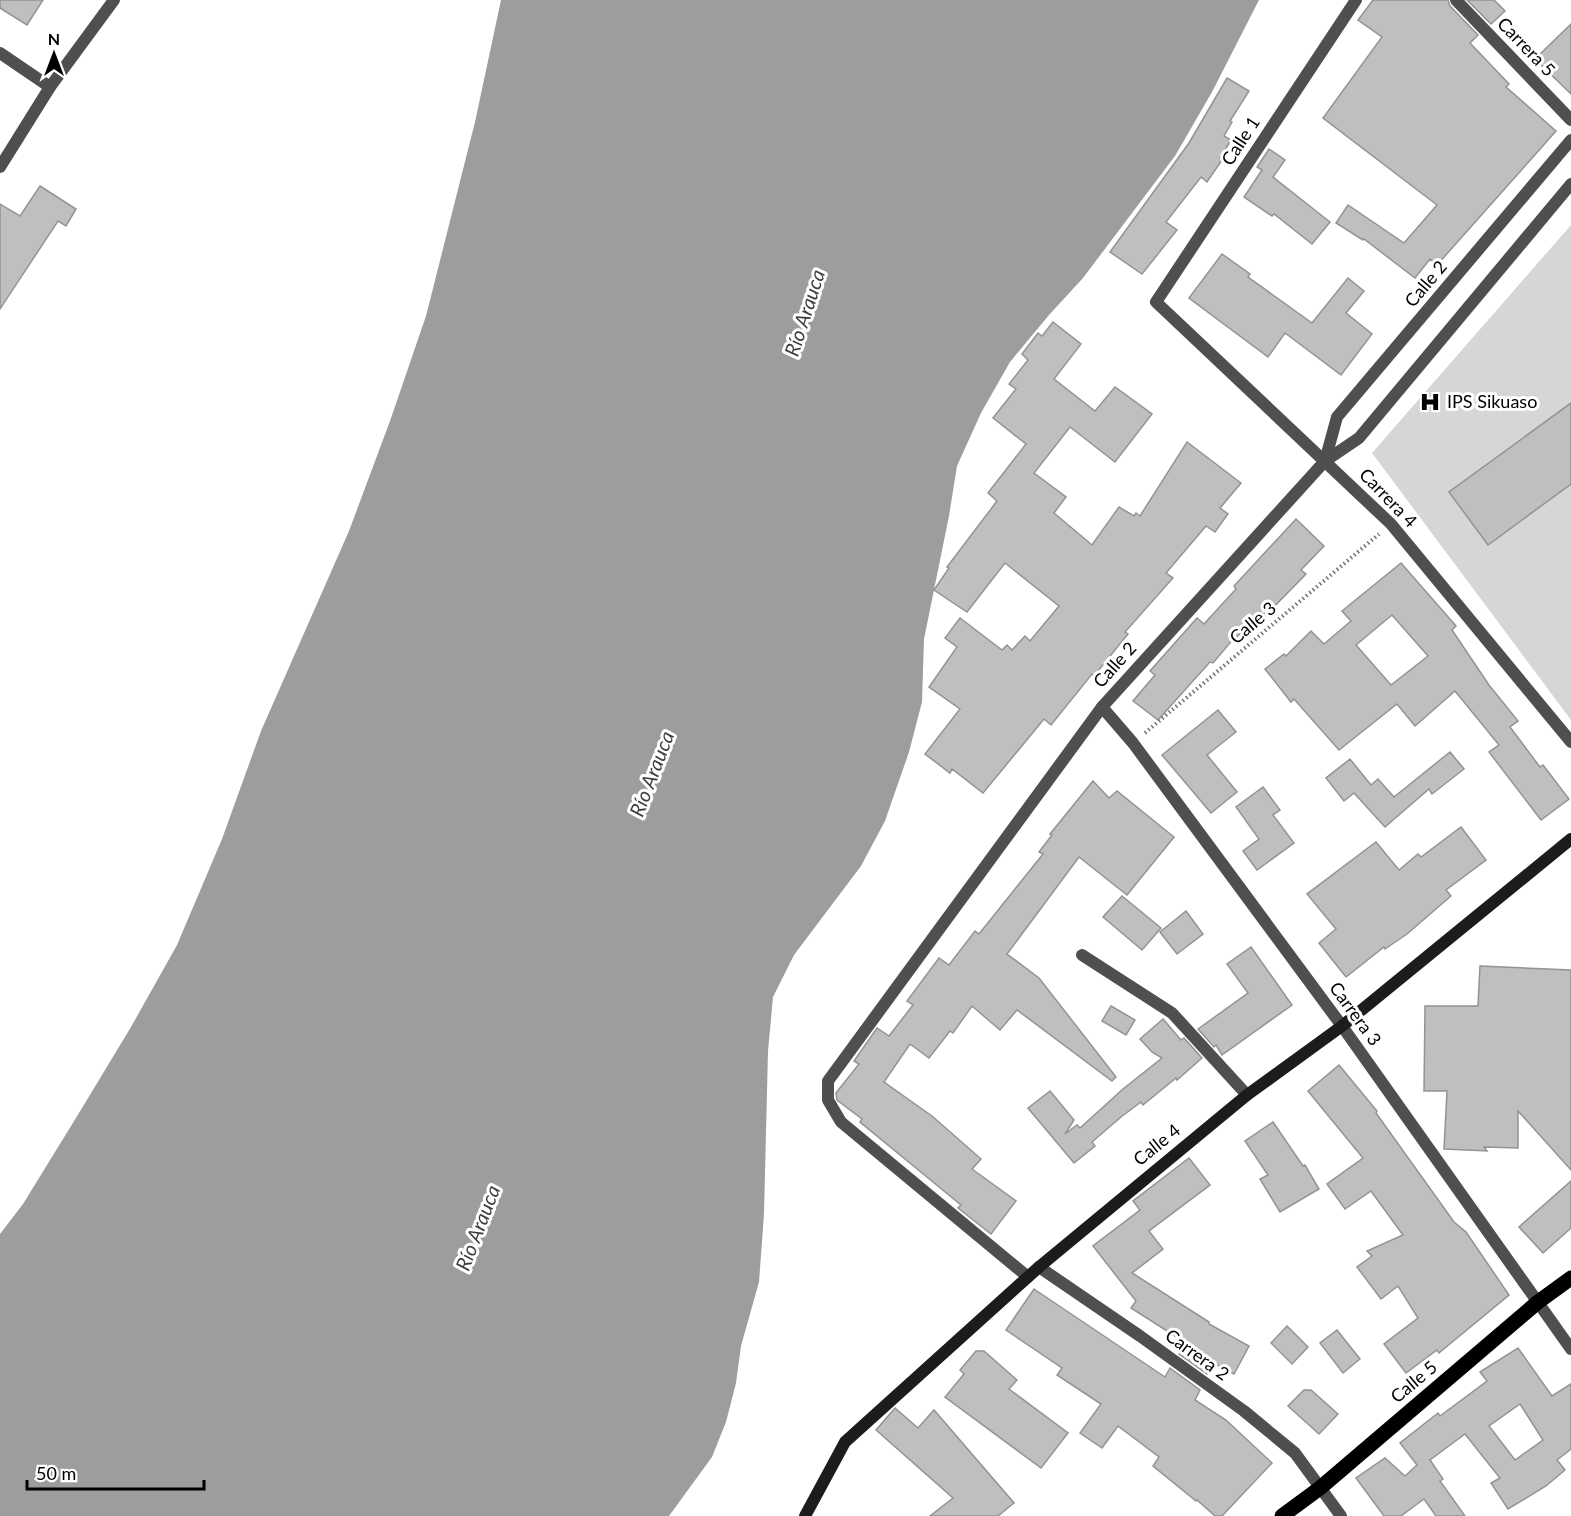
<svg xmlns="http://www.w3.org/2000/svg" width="1571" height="1516" viewBox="0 0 1571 1516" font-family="Lato,sans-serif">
<rect width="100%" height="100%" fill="#fff"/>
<!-- green -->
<polygon fill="#d6d6d6" points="1571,225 1571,720 1372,453"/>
<!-- water -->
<polygon fill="#9d9d9d" points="501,0 1259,0 1212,92 1175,156 1083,278 1049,315 1010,362 981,413 957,466 949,516 924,639 922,702 909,752 885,821 861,866 794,955 773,997 768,1051 764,1214 759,1282 741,1346 736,1383 726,1422 712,1457 669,1516 0,1516 0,1234 23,1204 79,1113 131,1027 177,945 222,839 261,731 349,531 390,421 426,316 475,122"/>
<!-- building -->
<g fill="#bfbfbf" stroke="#939393" stroke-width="1.5" fill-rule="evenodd">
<polygon points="0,0 43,0 27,25 0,8"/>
<polygon points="1373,0 1448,0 1450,6 1478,35 1470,43 1509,84 1506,87 1556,131 1437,265 1430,259 1415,278 1364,239 1363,240 1336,223 1348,205 1404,243 1437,205 1323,118 1382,37 1358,20"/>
<polygon points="1467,0 1494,0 1505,11 1491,24"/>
<polygon points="1571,24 1571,94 1535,59"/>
<polygon points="1227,78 1249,91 1230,121 1232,122 1224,136 1231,140 1220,158 1222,160 1207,182 1201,177 1166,222 1177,230 1142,274 1110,252 1189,143"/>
<polygon points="1269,149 1285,160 1273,177 1330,222 1312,244 1274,214 1272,216 1244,197 1262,170 1257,167"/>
<polygon points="40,186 76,209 66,226 58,221 0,309 0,204 20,216"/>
<polygon points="1222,254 1250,274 1248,277 1312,323 1348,278 1364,291 1346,313 1372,334 1341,375 1285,333 1268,357 1189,298"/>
<polygon points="1053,322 1081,344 1054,379 1095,411 1115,387 1152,414 1115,462 1070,427 1034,473 1066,497 1054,513 1092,545 1119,507 1134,516 1136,513 1140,516 1187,442 1241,483 1220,508 1228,514 1215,532 1206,526 1166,573 1173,578 1125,632 1128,634 1094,676 1092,674 1051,725 1044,719 983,793 952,769 950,773 925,754 960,709 929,687 957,647 945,638 960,618 1002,650 1007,645 1012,650 1025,636 1030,641 1059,606 1005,563 967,612 934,590 949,568 947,567 997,501 988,493 1026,444 993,418 1016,389 1009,384 1028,360 1022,354 1038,333 1042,336"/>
<polygon points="1571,403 1571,484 1488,545 1449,492"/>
<polygon points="1296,519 1324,546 1301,570 1306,574 1265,616 1260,612 1236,638 1235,637 1213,663 1210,662 1158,720 1133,701 1155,675 1150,671 1197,618 1204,624 1236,589 1234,586"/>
<path d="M 1401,563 L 1456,626 L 1452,630 L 1489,685 L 1518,721 L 1510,727 L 1540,767 L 1543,765 L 1569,799 L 1541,820 L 1489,752 L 1499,745 L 1455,691 L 1415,726 L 1397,704 L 1339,750 L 1294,699 L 1291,702 L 1265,669 L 1284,654 L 1286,656 L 1311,631 L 1324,644 L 1351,621 L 1342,611 ZM 1392,615 L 1428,656 L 1391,685 L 1356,645 Z"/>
<polygon points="1218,710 1236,732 1207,755 1237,792 1211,813 1162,755"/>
<polygon points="1450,752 1464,769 1432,794 1429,789 1385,827 1354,793 1344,801 1326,778 1350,759 1371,785 1378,779 1394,797"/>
<polygon points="1093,781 1109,798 1117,791 1174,837 1127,895 1079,857 1007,954 1039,978 1116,1077 1112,1081 1017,1010 1000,1030 972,1006 953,1033 950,1031 929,1058 910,1044 884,1082 932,1116 981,1159 972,1169 1016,1201 991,1234 958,1208 961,1205 860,1122 862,1119 837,1100 836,1093 859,1064 854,1061 877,1028 889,1036 913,1005 907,1001 939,958 949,965 975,931 979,934 1043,854 1039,852 1052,835 1050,834"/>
<polygon points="1263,787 1280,810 1273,815 1294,843 1257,870 1243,851 1259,839 1236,807"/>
<polygon points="1461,827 1486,860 1446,890 1451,896 1407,934 1385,949 1384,947 1346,977 1319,943 1336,929 1307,894 1376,842 1399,870 1418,854 1421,857"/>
<polygon points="1122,896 1161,928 1142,950 1103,917"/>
<polygon points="1186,911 1203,934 1177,954 1160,932"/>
<polygon points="1251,947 1292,1005 1222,1055 1216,1045 1214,1047 1198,1029 1248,993 1227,964"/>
<polygon points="1480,966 1571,970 1571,1170 1518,1111 1518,1148 1484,1147 1487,1151 1444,1149 1447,1091 1424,1091 1425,1006 1478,1006"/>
<polygon points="1111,1006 1135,1020 1126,1035 1102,1021"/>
<polygon points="1163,1019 1181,1040 1184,1038 1202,1058 1177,1080 1176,1078 1143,1105 1141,1102 1121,1117 1092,1142 1095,1146 1074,1163 1028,1108 1050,1091 1074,1120 1065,1134 1077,1125 1080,1128 1123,1089 1162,1058 1152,1052 1140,1039"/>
<polygon points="1339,1065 1377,1111 1376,1113 1454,1222 1466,1232 1509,1295 1439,1353 1437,1350 1406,1373 1384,1344 1418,1318 1398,1286 1381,1299 1357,1267 1372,1256 1367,1251 1403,1235 1371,1191 1345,1209 1327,1184 1363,1158 1308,1091"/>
<polygon points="1273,1122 1303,1166 1305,1165 1319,1189 1280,1212 1260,1179 1268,1175 1245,1141"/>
<polygon points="1189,1158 1210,1185 1149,1231 1163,1249 1132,1273 1209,1322 1209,1324 1249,1346 1234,1374 1213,1363 1207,1374 1179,1354 1186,1343 1131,1308 1136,1301 1093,1246 1140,1210 1133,1201"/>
<polygon points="1571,1181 1571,1228 1543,1253 1519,1227"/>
<polygon points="1034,1289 1165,1377 1170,1368 1200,1390 1195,1400 1226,1420 1272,1463 1222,1516 1215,1516 1197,1500 1196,1501 1153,1466 1159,1457 1118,1426 1102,1448 1080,1433 1101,1404 1057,1375 1062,1368 1006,1330"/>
<polygon points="1287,1326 1308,1347 1292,1364 1271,1343"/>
<polygon points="1337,1330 1360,1359 1343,1373 1320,1343"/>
<path d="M 1518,1348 L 1552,1396 L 1571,1384 L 1571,1449 L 1557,1460 L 1565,1470 L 1546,1486 L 1508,1509 L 1491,1483 L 1500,1478 L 1465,1434 L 1430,1460 L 1443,1479 L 1440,1481 L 1465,1516 L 1436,1516 L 1424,1499 L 1401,1516 L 1384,1516 L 1356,1478 L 1385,1458 L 1405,1476 L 1417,1465 L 1400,1443 L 1438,1413 L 1440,1416 L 1487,1381 L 1480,1372 ZM 1520,1404 L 1543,1440 L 1515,1460 L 1489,1426 Z"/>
<polygon points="976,1351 984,1351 1017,1380 1009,1389 1068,1433 1041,1468 945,1397 964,1374 960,1370"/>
<polygon points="1304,1390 1311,1390 1338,1414 1319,1434 1288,1406"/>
<polygon points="895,1408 918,1428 934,1410 1014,1503 998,1516 930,1516 953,1498 876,1430"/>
</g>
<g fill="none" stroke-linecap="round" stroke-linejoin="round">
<!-- path -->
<polyline stroke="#717171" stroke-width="4" stroke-dasharray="1.5 3" stroke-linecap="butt" points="1145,733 1379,534"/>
<!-- street -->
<g stroke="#4f4f4f" stroke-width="12">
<polyline points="1356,0 1156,302 1391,524 1571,742"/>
<polyline points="1456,0 1571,120"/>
<polyline points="0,53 50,87"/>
<polyline points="0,167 50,87 114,0"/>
<polyline points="1325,461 1337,417 1571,140"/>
<polyline points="1102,707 1133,743 1342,1026 1571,1349"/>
<polyline points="1082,955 1172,1013 1247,1095"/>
<polyline points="1039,1267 1140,1336 1244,1411 1295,1453 1341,1516"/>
<polyline points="1028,1277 841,1122 828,1100 828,1081 1102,707 1325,461 1359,438 1571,184"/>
</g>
<!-- secondary -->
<polyline stroke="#1c1c1c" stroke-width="12" points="805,1516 845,1442 1039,1267 1247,1095 1342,1026 1571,839"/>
<!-- primary -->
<polyline stroke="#000" stroke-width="15" points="1282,1516 1320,1488 1538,1302 1571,1278"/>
</g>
<!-- icons -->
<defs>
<g id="hospital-bare" transform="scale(1.62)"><path d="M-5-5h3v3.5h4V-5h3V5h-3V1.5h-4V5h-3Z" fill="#000" stroke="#fff" stroke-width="2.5" paint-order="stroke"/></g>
</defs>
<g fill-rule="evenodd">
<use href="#hospital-bare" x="1430" y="402"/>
</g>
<g text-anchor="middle" stroke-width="6" stroke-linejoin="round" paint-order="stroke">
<!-- street labels -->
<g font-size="18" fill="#000" stroke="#fff">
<text transform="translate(1526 47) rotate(46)" y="6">Carrera 5</text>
<text transform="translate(1241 141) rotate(-57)" y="6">Calle 1</text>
<text transform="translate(1426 284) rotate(-50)" y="6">Calle 2</text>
<text transform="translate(1388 498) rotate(46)" y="6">Carrera 4</text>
<text transform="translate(1253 623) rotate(-40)" y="6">Calle 3</text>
<text transform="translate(1115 665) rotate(-48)" y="6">Calle 2</text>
<text transform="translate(1355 1014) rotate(54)" y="6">Carrera 3</text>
<text transform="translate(1157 1145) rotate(-39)" y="6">Calle 4</text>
<text transform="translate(1197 1355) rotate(36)" y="6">Carrera 2</text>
<text transform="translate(1414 1382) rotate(-40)" y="6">Calle 5</text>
</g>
<!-- poi labels -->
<g font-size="18" fill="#000" stroke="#fff" text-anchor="start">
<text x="1447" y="408">IPS Sikuaso</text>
</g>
<!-- water labels -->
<g font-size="20" font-style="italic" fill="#3e3e3e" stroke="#fff">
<text transform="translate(805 313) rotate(-72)" y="7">Río Arauca</text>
<text transform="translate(652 774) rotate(-69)" y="7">Río Arauca</text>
<text transform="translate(478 1228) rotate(-69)" y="7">Río Arauca</text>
</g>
</g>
<!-- north arrow -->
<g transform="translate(54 54)" stroke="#ffffff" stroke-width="4.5" paint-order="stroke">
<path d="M0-4.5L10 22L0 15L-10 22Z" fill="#000000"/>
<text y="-9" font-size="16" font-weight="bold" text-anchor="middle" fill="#000000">N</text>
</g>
<!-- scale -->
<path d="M27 1480v9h177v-9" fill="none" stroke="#000000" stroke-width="3"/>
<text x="36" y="1480" font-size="18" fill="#000000" stroke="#ffffff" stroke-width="4.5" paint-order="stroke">50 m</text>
</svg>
